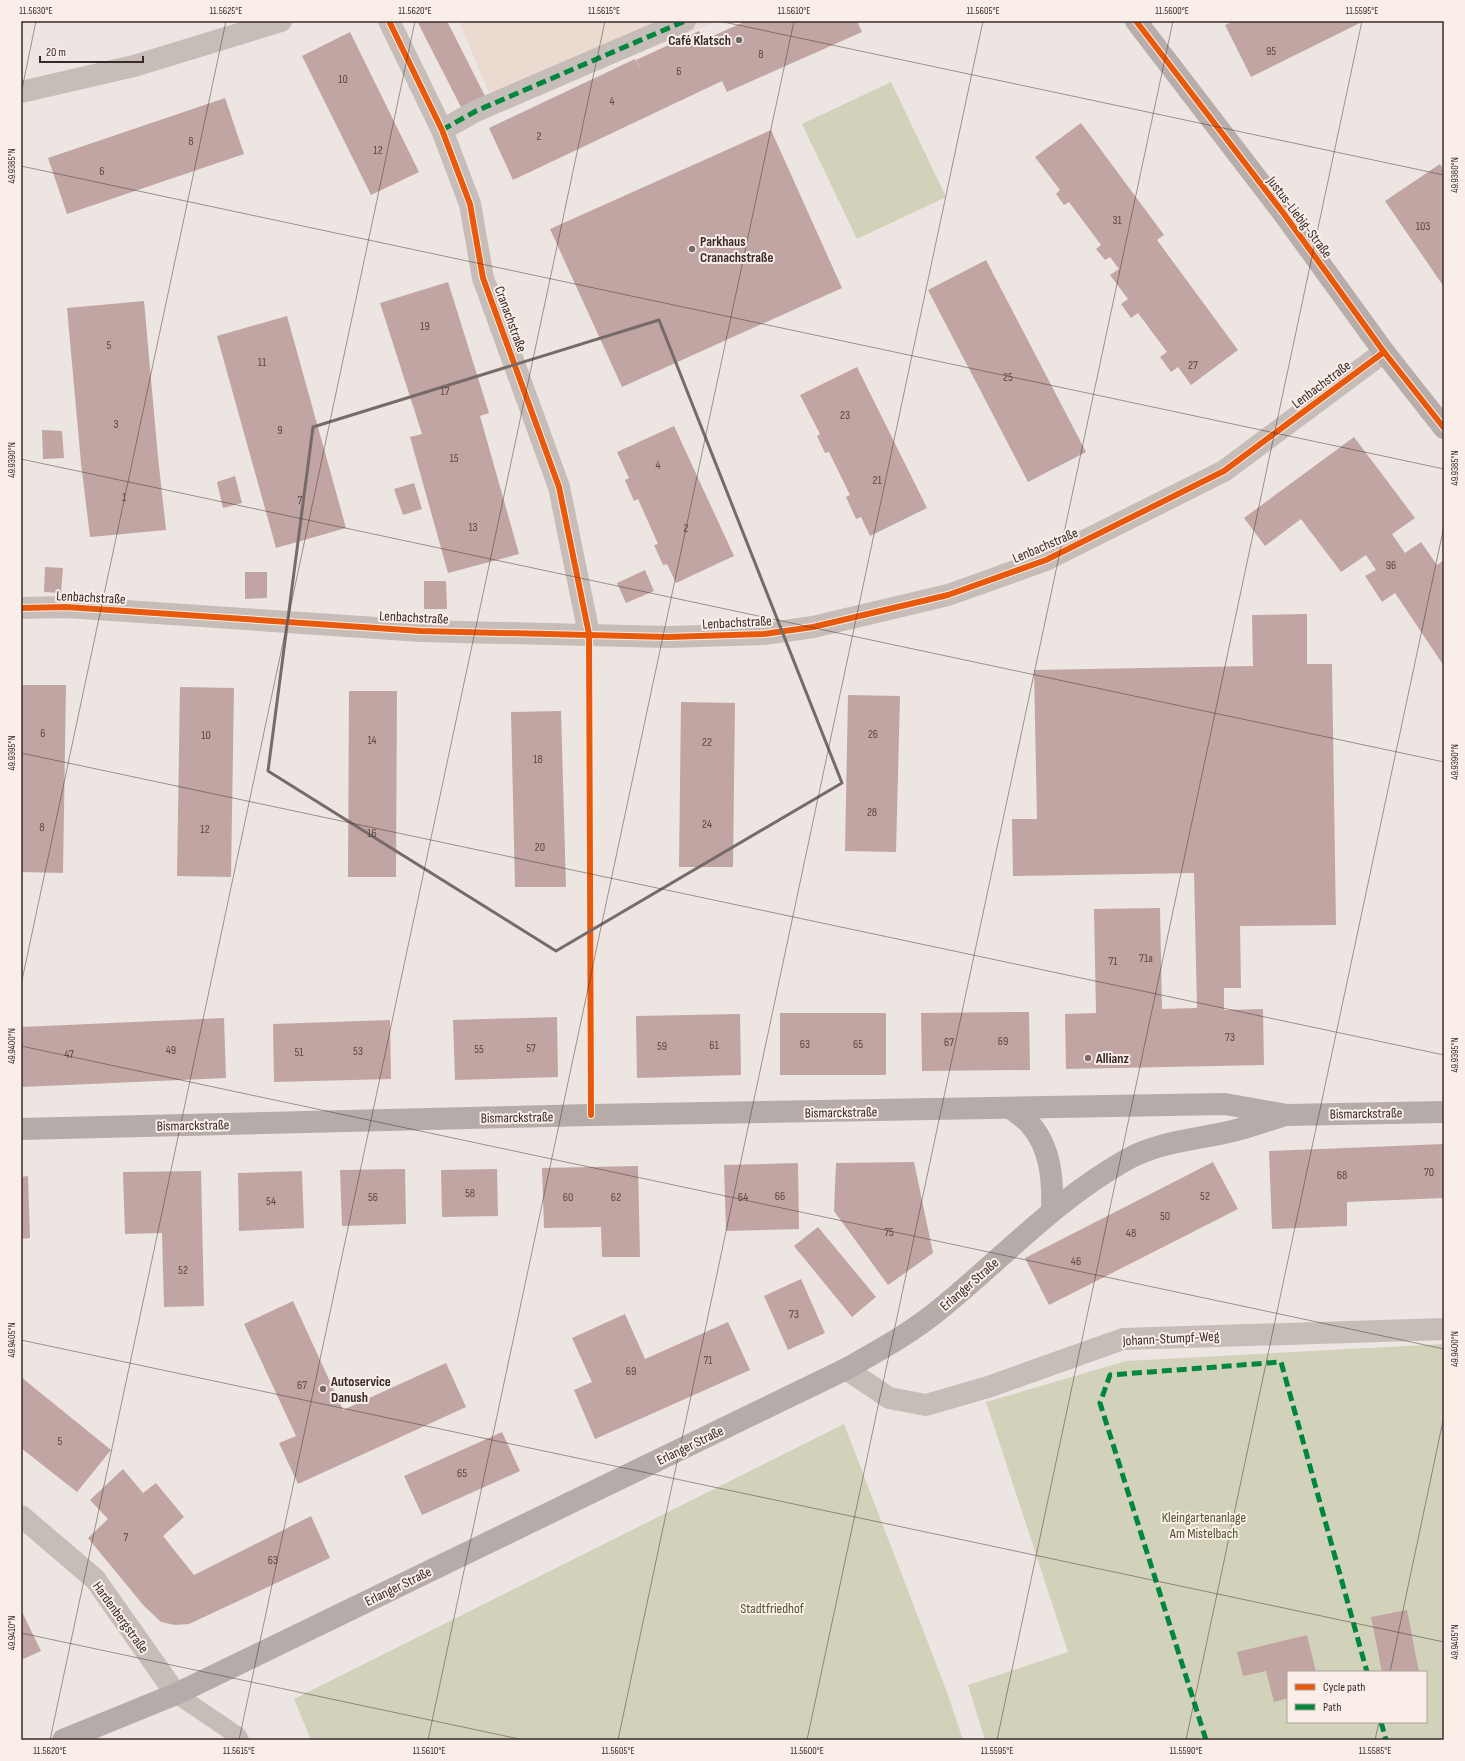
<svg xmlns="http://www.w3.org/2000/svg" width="1465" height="1761" viewBox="0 0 1465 1761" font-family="'Sofia Sans Condensed',sans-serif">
<rect width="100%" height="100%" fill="#ede5e1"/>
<!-- green -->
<g fill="#d2d1ba" fill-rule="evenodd">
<polygon points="891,82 946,197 857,239 802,124"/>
<path d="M 1444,1344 L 1444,1740 L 985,1740 L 968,1685 L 1068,1652 L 986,1402 L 1126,1361 ZM 1288,1672 L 1426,1672 L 1426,1722 L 1288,1722 Z"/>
<polygon points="844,1424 948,1695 963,1740 311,1740 294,1699"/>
</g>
<!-- plaza -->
<polygon fill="#ebdad0" points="459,21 717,21 497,112"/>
<!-- building -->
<g fill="#c1a5a2">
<polygon points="421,21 447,21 486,98 463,111 418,23"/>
<polygon points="746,21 857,21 862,32 727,92 722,81 513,180 489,128 635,59 643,75 636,60 699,31 704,40"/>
<polygon points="1234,21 1364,21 1251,77 1225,25"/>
<polygon points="350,32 419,172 371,195 302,56"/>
<polygon points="225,98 244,154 67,214 48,158"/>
<polygon points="1081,123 1164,235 1157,240 1238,350 1191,385 1178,367 1171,372 1160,357 1167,352 1138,313 1131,318 1121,304 1128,299 1110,275 1119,269 1110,257 1105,260 1096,249 1101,245 1069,202 1064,205 1056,194 1060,190 1035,157"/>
<polygon points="771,130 842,288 622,387 550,229"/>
<polygon points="1440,164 1444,170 1444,287 1385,201"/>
<polygon points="986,260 1086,452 1028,482 928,290"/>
<polygon points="448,282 489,413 480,416 519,554 448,573 410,437 422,434 380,303"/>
<polygon points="144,301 158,457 166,530 90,537 81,463 67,308"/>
<polygon points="287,316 346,528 276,548 217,336"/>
<polygon points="857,367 927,508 870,536 861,517 856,519 846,497 850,495 829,452 825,453 817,436 820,434 800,395"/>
<polygon points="674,426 734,556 676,583 667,564 663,565 654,545 658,544 638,499 634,501 625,480 629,478 617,452"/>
<polygon points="42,430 62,431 64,458 43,459"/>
<polygon points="1354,437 1415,518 1392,534 1405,553 1421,542 1437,565 1444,560 1444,666 1395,593 1382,602 1365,576 1376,570 1366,555 1341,572 1301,519 1265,546 1244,518"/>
<polygon points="235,476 242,503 223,508 217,482"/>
<polygon points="414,483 422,509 403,515 394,489"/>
<polygon points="45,567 63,568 61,593 44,592"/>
<polygon points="645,570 654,591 626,603 617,583"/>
<polygon points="245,572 267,572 267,598 245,599"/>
<polygon points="424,581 446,581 447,609 424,609"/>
<polygon points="1307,614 1307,664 1332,664 1336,925 1240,926 1241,988 1224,988 1224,1010 1263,1009 1264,1065 1066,1069 1065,1014 1096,1013 1094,909 1160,908 1162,1009 1197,1008 1194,873 1013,876 1012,819 1037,819 1034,670 1253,666 1252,615"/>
<polygon points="21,685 66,685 63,873 21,872"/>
<polygon points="180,687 234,688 231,877 177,876"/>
<polygon points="349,691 397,691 396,877 348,877"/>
<polygon points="848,695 900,696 896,852 845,851"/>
<polygon points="681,702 735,703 733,867 679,867"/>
<polygon points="561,711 566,887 515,887 511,712"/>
<polygon points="1029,1012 1030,1070 922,1071 921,1013"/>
<rect x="780" y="1013" width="106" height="62"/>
<polygon points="740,1014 741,1075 637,1078 636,1016"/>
<polygon points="557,1017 558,1077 455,1080 453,1020"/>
<polygon points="224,1018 226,1078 21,1087 21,1027"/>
<polygon points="390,1020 391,1079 274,1082 273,1024"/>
<polygon points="1444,1144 1444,1198 1347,1202 1347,1226 1272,1229 1269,1151"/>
<polygon points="914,1162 933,1253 888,1285 834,1211 836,1163"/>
<polygon points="1213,1162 1238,1209 1049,1305 1025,1258"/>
<polygon points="798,1163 799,1229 726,1231 724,1165"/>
<polygon points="638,1166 640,1257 602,1257 601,1227 544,1228 542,1168"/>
<polygon points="405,1169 406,1224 342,1226 340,1170"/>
<polygon points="497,1169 498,1216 442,1217 441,1170"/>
<polygon points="201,1171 204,1306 164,1307 162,1233 125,1234 123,1172"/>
<polygon points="302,1171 304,1228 239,1231 238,1173"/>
<polygon points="28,1176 30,1238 21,1239 21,1177"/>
<polygon points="818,1227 876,1297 852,1317 794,1246"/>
<polygon points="801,1279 825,1333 788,1350 764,1296"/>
<polygon points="293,1301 343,1410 446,1363 466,1407 298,1484 279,1443 296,1436 244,1324"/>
<polygon points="625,1314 645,1359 728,1322 750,1370 595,1439 574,1390 592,1382 572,1338"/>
<polygon points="21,1377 111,1450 77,1492 21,1448"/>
<polygon points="502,1432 520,1471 422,1515 404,1476"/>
<polygon points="123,1469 143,1493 156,1483 184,1517 163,1536 194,1575 311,1516 330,1558 189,1624 175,1625 161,1622 144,1606 88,1538 108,1519 90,1500"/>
<polygon points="21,1610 41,1651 21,1660"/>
<polygon points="1407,1610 1419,1672 1382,1672 1371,1617"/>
<polygon points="1307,1635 1316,1672 1288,1672 1288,1698 1274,1702 1266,1671 1243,1676 1237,1652"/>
</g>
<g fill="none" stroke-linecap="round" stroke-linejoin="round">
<!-- lane -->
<polyline stroke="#c6bdb9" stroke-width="18" points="176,1694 238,1736 240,1740"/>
<!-- street -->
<g stroke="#c6bdb9" stroke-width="22">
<polyline points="389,21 442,130 470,204 483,278 559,487 589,634"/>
<polyline points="21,92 134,66 281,21"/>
<polyline points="442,130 476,111 685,21"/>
<polyline points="21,608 66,607 421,631 668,637 764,634 813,627 948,595 1046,560 1224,471 1384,352"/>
<polyline points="846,1369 889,1398 926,1405 988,1387 1123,1339 1444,1329"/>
<polyline points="21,1516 95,1579 176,1694"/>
</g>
<!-- secondary -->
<polyline stroke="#b7adaa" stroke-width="22" points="1136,21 1284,214 1384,352 1444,428"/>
<!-- primary -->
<g stroke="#b5aca9" stroke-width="22">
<path d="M 1012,1109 C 1018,1114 1024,1118 1029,1123 C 1051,1147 1053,1180 1052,1210"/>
<polyline points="21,1129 591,1115 1225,1104 1287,1115 1444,1112"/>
<path d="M 63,1740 L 176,1694 L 846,1369 C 878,1351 911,1333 940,1309 C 1002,1259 1055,1200 1126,1160 C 1155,1143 1191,1140 1224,1133 C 1244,1129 1263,1122 1282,1116"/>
</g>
<!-- quiet -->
<g stroke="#00873e" stroke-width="5" stroke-dasharray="10 5" stroke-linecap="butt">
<polyline points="442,130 476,111 685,21"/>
<polyline points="1381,1722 1386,1740"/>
<polyline points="1206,1740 1100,1403 1110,1375 1281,1362 1367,1672"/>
</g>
<!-- cycleway casing -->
<g stroke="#faeee8" stroke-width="8">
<g id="cycleway">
<polyline points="389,21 442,130 470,204 483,278 559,487 589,634 591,1115"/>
<polyline points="1136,21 1284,214 1384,352 1444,428"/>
<polyline points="21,608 66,607 421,631 668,637 764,634 813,627 948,595 1046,560 1224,471 1384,352"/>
</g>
</g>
<!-- cycleway -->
<use href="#cycleway" stroke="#e8590c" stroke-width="6"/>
</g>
<!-- marked area -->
<path fill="none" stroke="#776b69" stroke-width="3" stroke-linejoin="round" d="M 659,320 L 842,783 L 556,951 L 268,771 L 313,427 Z"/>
<!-- ticks -->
<path fill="none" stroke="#372a28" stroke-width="1" stroke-opacity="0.45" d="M 719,21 L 1444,175M 21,94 L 36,21M 21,166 L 1444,469M 21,459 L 1444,762M 21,753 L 1444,1055M 21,985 L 226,21M 21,1046 L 1444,1349M 21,1340 L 1444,1642M 21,1633 L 524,1740M 1390,1672 L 1444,1416M 50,1740 L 415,21M 239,1740 L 605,21M 428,1740 L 794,21M 618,1740 L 983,21M 807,1740 L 1173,21M 997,1740 L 1362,21M 1186,1740 L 1444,526M 1375,1740 L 1379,1722"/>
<!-- markers -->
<g fill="#776b69" stroke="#faeee8" stroke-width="1.5">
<circle cx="739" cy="40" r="4"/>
<circle cx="692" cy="249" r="4"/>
<circle cx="1088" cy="1058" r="4"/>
<circle cx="323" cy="1389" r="4"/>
</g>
<g text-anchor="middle" stroke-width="4" stroke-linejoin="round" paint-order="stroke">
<!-- number labels -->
<g font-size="12" fill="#5a4946">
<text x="1271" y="55">95</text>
<text x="761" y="58">8</text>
<text x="679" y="75">6</text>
<text x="343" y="83">10</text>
<text x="612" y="105">4</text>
<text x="539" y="140">2</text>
<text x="191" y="145">8</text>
<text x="378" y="154">12</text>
<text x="102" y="175">6</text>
<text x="1117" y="224">31</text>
<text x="1423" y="230">103</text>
<text x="425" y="330">19</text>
<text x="109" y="349">5</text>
<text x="262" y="366">11</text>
<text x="1193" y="369">27</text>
<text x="1008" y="381">25</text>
<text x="445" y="395">17</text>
<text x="845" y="419">23</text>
<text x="116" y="428">3</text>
<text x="280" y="434">9</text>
<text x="454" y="462">15</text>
<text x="658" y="469">4</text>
<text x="877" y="484">21</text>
<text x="124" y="501">1</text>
<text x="300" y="504">7</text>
<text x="473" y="531">13</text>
<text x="686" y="532">2</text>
<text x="1391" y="569">96</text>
<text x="43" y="737">6</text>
<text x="873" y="738">26</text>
<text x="206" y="739">10</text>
<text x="372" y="744">14</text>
<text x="707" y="746">22</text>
<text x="538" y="763">18</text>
<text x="872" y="816">28</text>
<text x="707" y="828">24</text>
<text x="42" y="831">8</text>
<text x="205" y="833">12</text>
<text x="372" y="837">16</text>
<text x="540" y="851">20</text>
<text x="1146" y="962">71a</text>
<text x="1113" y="965">71</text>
<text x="1230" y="1041">73</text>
<text x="1003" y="1045">69</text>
<text x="949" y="1046">67</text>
<text x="805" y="1048">63</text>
<text x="858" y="1048">65</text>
<text x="714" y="1049">61</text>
<text x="662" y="1050">59</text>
<text x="531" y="1052">57</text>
<text x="479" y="1053">55</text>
<text x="171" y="1054">49</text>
<text x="358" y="1055">53</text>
<text x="299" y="1056">51</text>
<text x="69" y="1058">47</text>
<text x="1429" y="1176">70</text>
<text x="1342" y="1179">68</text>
<text x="470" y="1197">58</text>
<text x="780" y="1200">66</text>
<text x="1205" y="1200">52</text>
<text x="373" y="1201">56</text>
<text x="568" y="1201">60</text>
<text x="616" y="1201">62</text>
<text x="743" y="1201">64</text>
<text x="271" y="1205">54</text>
<text x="1165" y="1220">50</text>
<text x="889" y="1236">75</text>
<text x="1131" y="1237">48</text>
<text x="1076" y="1265">46</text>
<text x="183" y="1274">52</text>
<text x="794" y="1318">73</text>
<text x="708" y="1364">71</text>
<text x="631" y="1375">69</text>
<text x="302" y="1389">67</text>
<text x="60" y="1445">5</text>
<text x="462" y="1477">65</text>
<text x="126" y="1541">7</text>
<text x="273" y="1564">63</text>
</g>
<!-- poi labels -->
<g font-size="14" font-weight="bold" fill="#372a28" stroke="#faeee8" text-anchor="start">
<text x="731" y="45" text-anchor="end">Café Klatsch</text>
<text x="700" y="246">Parkhaus<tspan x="700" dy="16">Cranachstraße</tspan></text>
<text x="1096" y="1063">Allianz</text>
<text x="331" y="1386">Autoservice<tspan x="331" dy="16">Danush</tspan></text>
</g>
<!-- street labels -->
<g font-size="14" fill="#372a28" stroke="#faeee8">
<text transform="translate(1300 217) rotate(53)" y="5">Justus-Liebig-Straße</text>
<text transform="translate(511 319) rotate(70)" y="5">Cranachstraße</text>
<text transform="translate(1321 384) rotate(-37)" y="5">Lenbachstraße</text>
<text transform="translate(1045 545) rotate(-23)" y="5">Lenbachstraße</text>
<text transform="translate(91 597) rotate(3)" y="5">Lenbachstraße</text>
<text transform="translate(414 617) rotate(3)" y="5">Lenbachstraße</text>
<text transform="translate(737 622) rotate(-3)" y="5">Lenbachstraße</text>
<text transform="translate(841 1112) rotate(-1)" y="5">Bismarckstraße</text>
<text transform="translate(1366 1113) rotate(-1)" y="5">Bismarckstraße</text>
<text transform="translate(517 1117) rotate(-1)" y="5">Bismarckstraße</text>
<text transform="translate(193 1125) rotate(-1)" y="5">Bismarckstraße</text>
<text transform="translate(969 1284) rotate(-41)" y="5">Erlanger Straße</text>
<text transform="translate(1171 1338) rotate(-3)" y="5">Johann-Stumpf-Weg</text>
<text transform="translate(690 1445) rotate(-26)" y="5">Erlanger Straße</text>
<text transform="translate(398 1586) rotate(-26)" y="5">Erlanger Straße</text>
<text transform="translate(121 1617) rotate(54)" y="5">Hardenbergstraße</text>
</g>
<!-- park labels -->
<g font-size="14" fill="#4e552b" stroke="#faeee8">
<text x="1204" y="1522">Kleingartenanlage<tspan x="1204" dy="16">Am Mistelbach</tspan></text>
<text x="772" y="1613">Stadtfriedhof</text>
</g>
</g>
<!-- border -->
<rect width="1465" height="1761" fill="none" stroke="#faeee8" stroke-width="44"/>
<!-- legend -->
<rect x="1287" y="1671" width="140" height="52" fill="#faeee8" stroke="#aca09b"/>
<rect x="1295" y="1684" width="20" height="6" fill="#e8590c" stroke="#aca09b"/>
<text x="1323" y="1691" font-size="12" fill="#372a28">Cycle path</text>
<rect x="1295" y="1704" width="20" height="6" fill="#00873e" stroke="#aca09b"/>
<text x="1323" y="1711" font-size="12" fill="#372a28">Path</text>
<!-- scale -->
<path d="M40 56v6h103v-6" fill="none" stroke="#372a28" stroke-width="2"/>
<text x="46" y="56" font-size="12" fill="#372a28" stroke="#faeee8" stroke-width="3" paint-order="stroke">20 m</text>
<rect x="22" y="22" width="1421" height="1717" fill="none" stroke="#372a28" stroke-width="1.5"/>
<g font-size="10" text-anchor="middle" fill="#372a28">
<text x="36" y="14">11.5630°E</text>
<text x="226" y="14">11.5625°E</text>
<text x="415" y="14">11.5620°E</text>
<text x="604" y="14">11.5615°E</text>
<text x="794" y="14">11.5610°E</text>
<text x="983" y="14">11.5605°E</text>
<text x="1172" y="14">11.5600°E</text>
<text x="1362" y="14">11.5595°E</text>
<text transform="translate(11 166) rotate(-90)" y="4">49.9385°N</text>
<text transform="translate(1454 175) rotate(-90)" y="4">49.9380°N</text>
<text transform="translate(11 460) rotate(-90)" y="4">49.9390°N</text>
<text transform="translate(1454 468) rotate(-90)" y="4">49.9385°N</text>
<text transform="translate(11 753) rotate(-90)" y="4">49.9395°N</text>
<text transform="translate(1454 762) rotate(-90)" y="4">49.9390°N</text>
<text transform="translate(11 1046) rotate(-90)" y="4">49.9400°N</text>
<text transform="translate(1454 1055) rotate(-90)" y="4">49.9395°N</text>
<text transform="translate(11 1340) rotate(-90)" y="4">49.9405°N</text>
<text transform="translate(1454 1349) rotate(-90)" y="4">49.9400°N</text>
<text transform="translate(11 1633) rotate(-90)" y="4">49.9410°N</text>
<text transform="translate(1454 1642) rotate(-90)" y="4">49.9405°N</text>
<text x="50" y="1754">11.5620°E</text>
<text x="239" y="1754">11.5615°E</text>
<text x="429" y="1754">11.5610°E</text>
<text x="618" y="1754">11.5605°E</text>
<text x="807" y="1754">11.5600°E</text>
<text x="997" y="1754">11.5595°E</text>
<text x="1186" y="1754">11.5590°E</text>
<text x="1375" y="1754">11.5585°E</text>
</g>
</svg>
